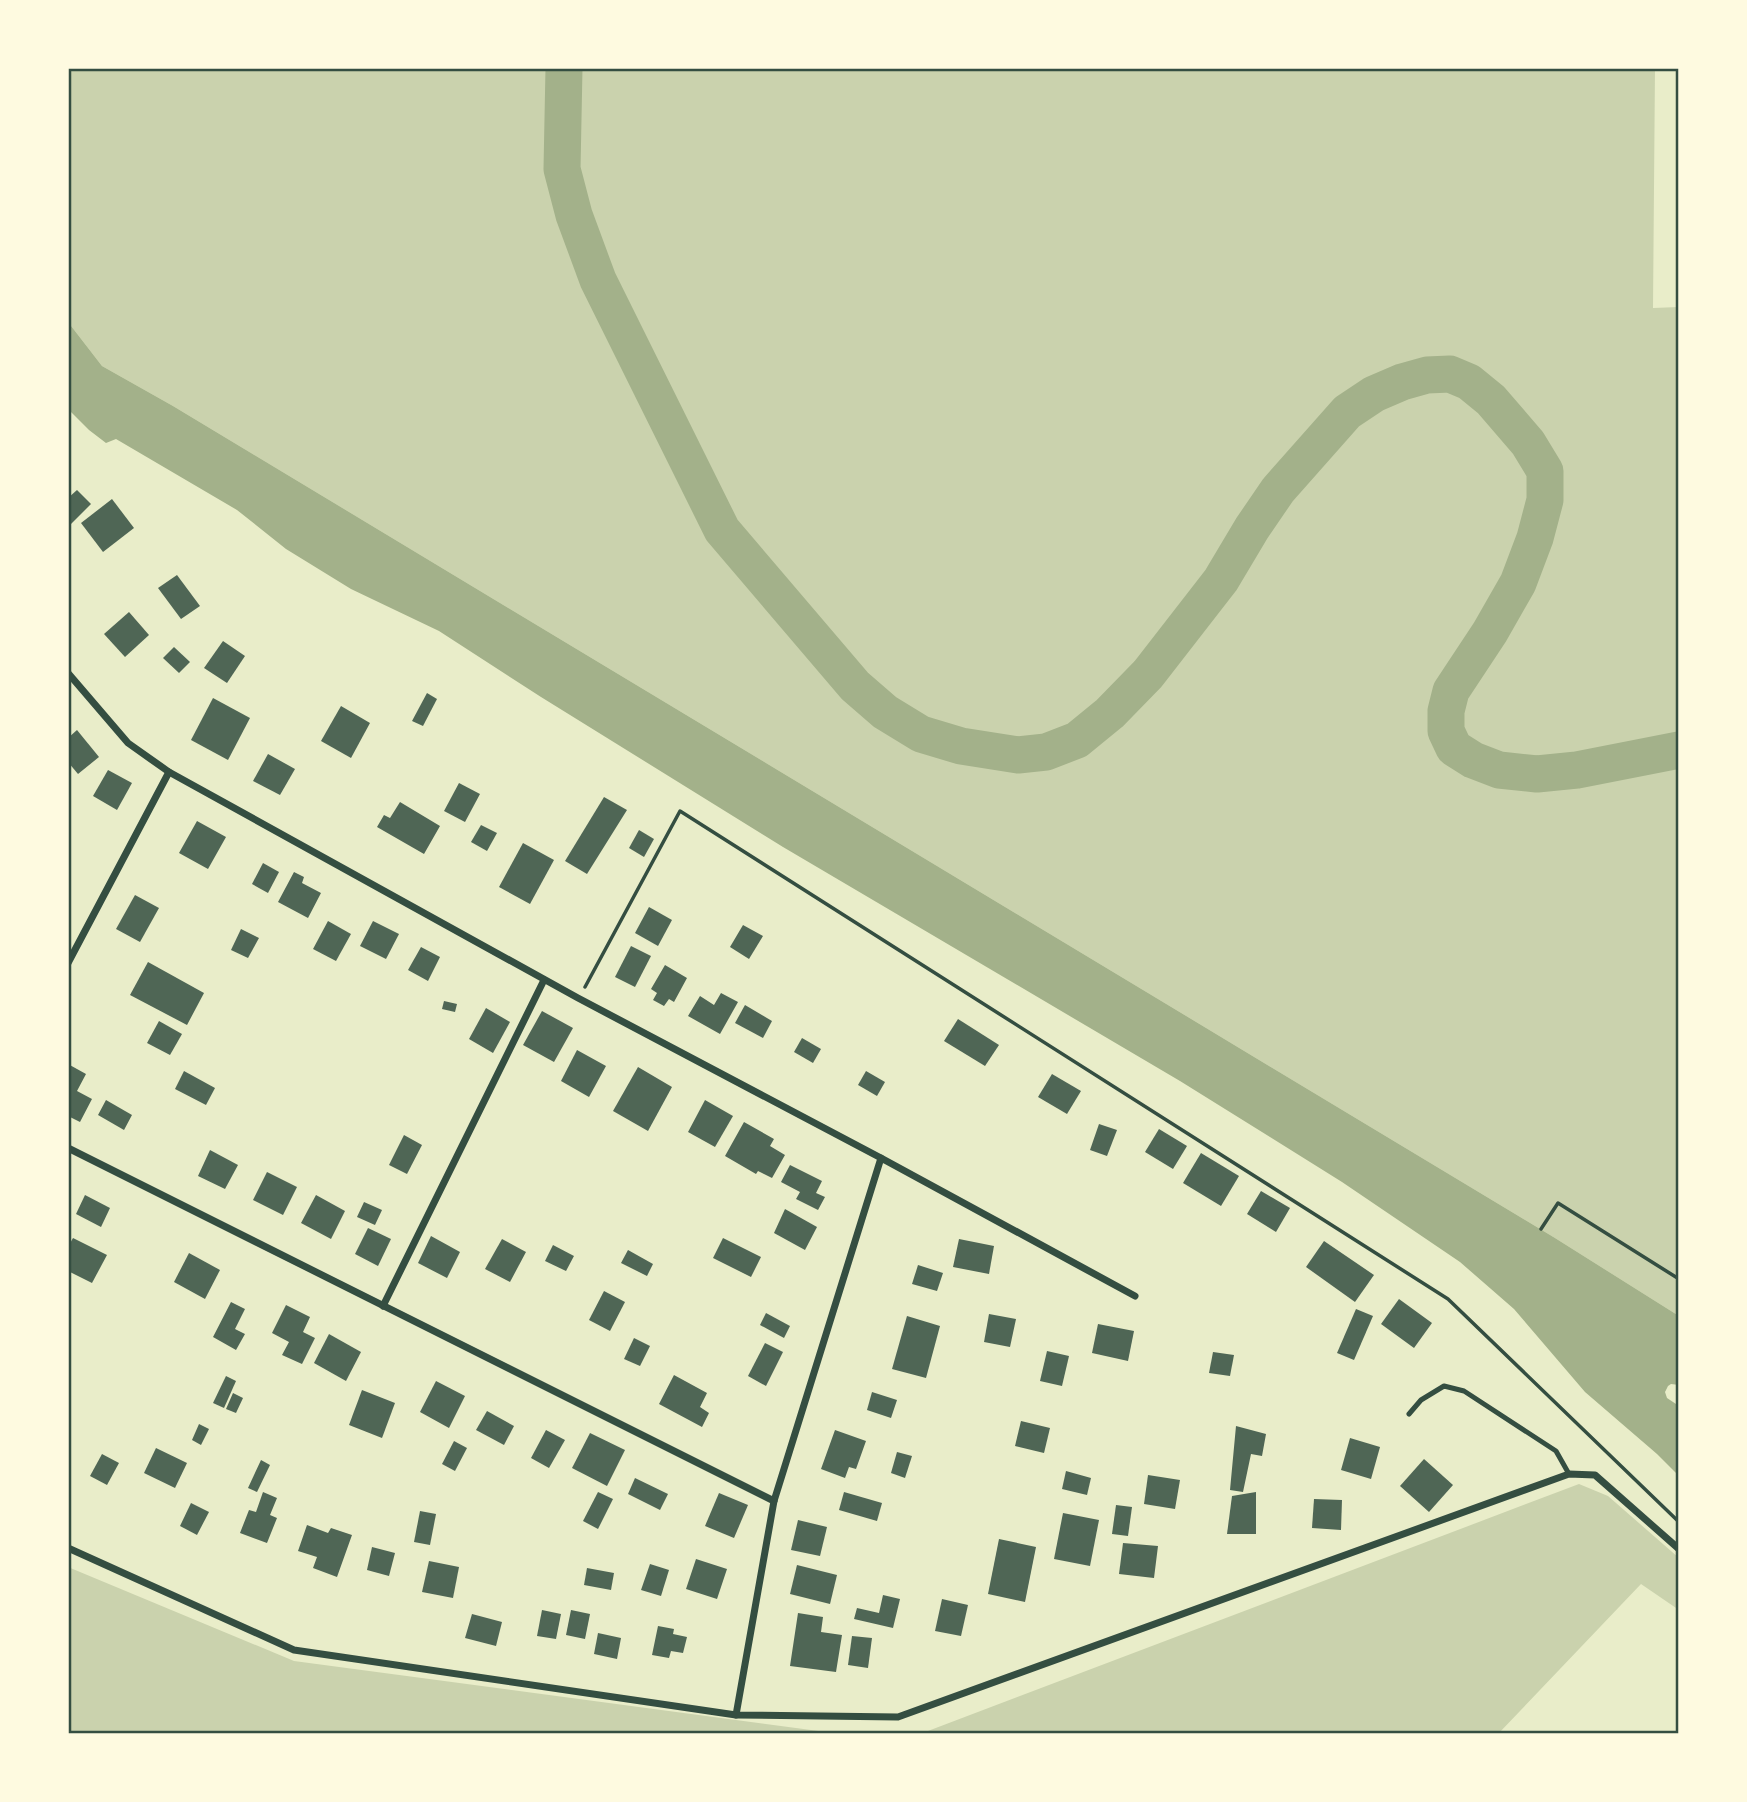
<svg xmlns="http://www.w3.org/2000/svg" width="1747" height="1802" viewBox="0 0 1747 1802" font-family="Arial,sans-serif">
<rect width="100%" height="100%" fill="#e9edc9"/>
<!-- green -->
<g fill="#cad2ad">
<polygon points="68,68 1655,68 1653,308 1679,307 1679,1316 1555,1238 173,406 102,366 68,322"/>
<polygon points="1579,1484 1608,1496 1679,1558 1679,1610 1641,1584 1498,1734 920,1734"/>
<polygon points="68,1567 294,1661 841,1734 68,1734"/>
</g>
<!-- water -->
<polygon fill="#a3b18a" points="68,322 102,366 173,406 1555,1238 1679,1316 1679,1385 1671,1384 1668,1386 1665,1392 1667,1398 1679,1406 1679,1476 1657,1454 1585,1392 1514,1309 1460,1262 1342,1182 1180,1081 783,847 541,697 439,631 351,589 286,549 237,510 116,439 106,443 89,430 68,409"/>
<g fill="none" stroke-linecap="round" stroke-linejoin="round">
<!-- river -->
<polyline stroke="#a3b18a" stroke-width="37" points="564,68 562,169 574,215 598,280 722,530 855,686 885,712 921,734 961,746 1018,755 1046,752 1077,740 1110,713 1148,674 1221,580 1252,528 1278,490 1347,412 1374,394 1402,382 1427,375 1450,374 1469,382 1491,400 1528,443 1545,471 1545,500 1535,538 1518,583 1490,632 1451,691 1446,711 1446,731 1454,748 1473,760 1499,770 1537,774 1577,770 1679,750"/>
</g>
<!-- building -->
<g fill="#4f6655">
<polygon points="77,490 91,504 68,527 68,498"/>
<polygon points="112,499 134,528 103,552 81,523"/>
<polygon points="177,575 200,606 181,619 158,588"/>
<polygon points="129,612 149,635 125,657 104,634"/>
<polygon points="223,641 245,656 227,683 204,668"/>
<polygon points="174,647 190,662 179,673 163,658"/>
<polygon points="427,693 437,699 423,726 412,721"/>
<polygon points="213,698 250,718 228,760 191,740"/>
<polygon points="341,706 370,723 351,758 321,741"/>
<polygon points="77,730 99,757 78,774 68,762 68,738"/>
<polygon points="268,754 295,769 280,795 253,781"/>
<polygon points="108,770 132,783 117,810 93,796"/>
<polygon points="459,783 480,794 465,822 444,811"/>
<polygon points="604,797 627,810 587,874 565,861"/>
<polygon points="400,802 440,826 424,854 377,827 384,815 390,818"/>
<polygon points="197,821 226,837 208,869 179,853"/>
<polygon points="481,825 497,833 487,851 471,842"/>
<polygon points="639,830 654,839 644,857 629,848"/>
<polygon points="523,843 554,860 530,904 499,887"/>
<polygon points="263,863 279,872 268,893 252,884"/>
<polygon points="294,872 304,877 302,883 321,893 308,918 278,902"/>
<polygon points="135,895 159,908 140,942 116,929"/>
<polygon points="649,907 672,920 658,946 635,933"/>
<polygon points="328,921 351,934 336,961 313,949"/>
<polygon points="373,921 399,934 386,959 360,946"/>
<polygon points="743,925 763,936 749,959 730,947"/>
<polygon points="241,929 259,938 248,958 231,950"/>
<polygon points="631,946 651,956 635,987 615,977"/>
<polygon points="421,947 440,957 428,981 408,970"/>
<polygon points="148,962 204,993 187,1025 130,995"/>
<polygon points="665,965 687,978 674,1002 669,999 664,1006 653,1000 657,993 651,989"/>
<polygon points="721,993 738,1002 720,1034 688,1016 700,996 714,1005"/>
<polygon points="444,1001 457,1004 455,1012 442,1009"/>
<polygon points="745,1005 772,1021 763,1038 735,1023"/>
<polygon points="486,1008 510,1022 493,1053 469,1039"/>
<polygon points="542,1011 573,1028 554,1062 523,1045"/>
<polygon points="958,1019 999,1045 985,1066 944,1041"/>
<polygon points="159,1021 182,1034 170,1055 147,1043"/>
<polygon points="802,1038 821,1049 813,1063 794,1052"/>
<polygon points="577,1050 606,1066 589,1097 561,1081"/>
<polygon points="68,1064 86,1074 77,1091 92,1099 80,1122 68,1116"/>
<polygon points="638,1067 672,1087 648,1131 613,1111"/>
<polygon points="184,1071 215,1088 206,1105 175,1089"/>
<polygon points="866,1071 885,1082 877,1096 858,1085"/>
<polygon points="1052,1074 1081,1091 1067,1114 1038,1097"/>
<polygon points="106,1100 132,1115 124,1130 98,1115"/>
<polygon points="705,1100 733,1116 715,1147 688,1132"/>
<polygon points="744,1122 774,1139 770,1146 785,1155 772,1178 758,1171 756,1174 725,1156"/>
<polygon points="1099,1124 1117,1130 1107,1156 1090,1150"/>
<polygon points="1159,1129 1187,1146 1173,1169 1145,1152"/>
<polygon points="404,1135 422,1145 407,1174 389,1165"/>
<polygon points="210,1150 238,1165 225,1189 198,1176"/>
<polygon points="1201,1153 1239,1176 1221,1206 1183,1183"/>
<polygon points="790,1165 822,1181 816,1193 825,1197 818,1210 796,1199 800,1192 781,1182"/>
<polygon points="267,1172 297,1187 283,1215 253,1200"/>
<polygon points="1261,1191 1290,1208 1276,1232 1247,1214"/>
<polygon points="85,1195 110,1208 101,1227 76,1214"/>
<polygon points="316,1195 345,1211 331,1239 301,1223"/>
<polygon points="364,1202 382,1210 375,1225 357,1217"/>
<polygon points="785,1209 817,1227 805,1250 774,1233"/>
<polygon points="368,1228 391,1239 378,1266 355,1254"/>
<polygon points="431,1236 460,1252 447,1278 418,1263"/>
<polygon points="73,1238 107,1255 92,1283 68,1271 68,1247"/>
<polygon points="723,1238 761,1257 751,1277 713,1258"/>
<polygon points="502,1239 526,1252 510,1282 485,1269"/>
<polygon points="959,1239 994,1246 989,1274 953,1267"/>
<polygon points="1324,1241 1374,1275 1355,1302 1306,1267"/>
<polygon points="553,1245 574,1256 566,1271 545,1261"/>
<polygon points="628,1250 653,1264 647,1276 621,1263"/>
<polygon points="189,1253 220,1270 205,1299 174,1282"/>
<polygon points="918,1265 943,1273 937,1291 912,1284"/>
<polygon points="604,1291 625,1302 610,1331 589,1320"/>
<polygon points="1399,1299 1432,1323 1414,1348 1381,1324"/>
<polygon points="231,1302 245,1309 235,1329 245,1334 236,1350 213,1337"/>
<polygon points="286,1305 310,1317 303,1332 315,1338 302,1364 282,1355 289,1342 272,1333"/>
<polygon points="1356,1309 1373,1316 1354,1360 1337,1353"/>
<polygon points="766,1313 790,1326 784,1338 760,1325"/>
<polygon points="989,1314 1016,1319 1010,1347 984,1342"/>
<polygon points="907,1316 940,1326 926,1378 892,1369"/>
<polygon points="1098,1324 1134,1331 1128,1361 1092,1353"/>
<polygon points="329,1334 361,1352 346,1381 314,1363"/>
<polygon points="634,1338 650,1346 640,1366 624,1359"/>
<polygon points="765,1343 783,1352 766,1386 748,1376"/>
<polygon points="1047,1351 1069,1356 1062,1386 1040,1381"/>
<polygon points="1213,1352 1234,1355 1230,1376 1209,1373"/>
<polygon points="674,1375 707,1393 700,1407 709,1413 702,1427 659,1404"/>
<polygon points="226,1376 236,1381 224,1408 213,1403"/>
<polygon points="436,1381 465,1396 449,1428 420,1412"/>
<polygon points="362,1390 395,1403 382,1438 349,1425"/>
<polygon points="872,1392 897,1400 891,1418 867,1410"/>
<polygon points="233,1393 243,1398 236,1413 226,1409"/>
<polygon points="487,1411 514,1426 504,1445 476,1430"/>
<polygon points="1021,1421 1050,1428 1044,1453 1015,1446"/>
<polygon points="199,1424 209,1429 201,1445 192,1440"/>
<polygon points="1236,1426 1266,1434 1262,1456 1251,1454 1243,1492 1230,1490"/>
<polygon points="546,1430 565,1440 549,1468 531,1458"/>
<polygon points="835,1430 866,1441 856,1469 849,1467 845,1478 821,1469"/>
<polygon points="590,1433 625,1450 607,1486 572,1468"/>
<polygon points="1350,1438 1380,1447 1371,1479 1341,1470"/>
<polygon points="454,1441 467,1448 455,1471 442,1464"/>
<polygon points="156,1448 187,1463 175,1488 144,1473"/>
<polygon points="897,1452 912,1456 905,1478 891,1473"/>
<polygon points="102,1454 119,1463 107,1485 90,1476"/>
<polygon points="1424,1459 1453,1485 1429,1512 1400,1486"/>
<polygon points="261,1460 270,1465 257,1492 248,1488"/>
<polygon points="1066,1471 1091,1478 1087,1495 1062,1489"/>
<polygon points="1148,1475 1180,1480 1175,1509 1144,1504"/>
<polygon points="635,1478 668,1494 660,1510 628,1494"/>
<polygon points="263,1492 277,1498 270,1515 277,1518 267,1543 240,1533 249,1510 256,1512"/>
<polygon points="598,1492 613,1499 598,1529 583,1521"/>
<polygon points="844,1492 882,1503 877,1521 839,1510"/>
<polygon points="1256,1492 1256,1534 1227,1534 1232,1496"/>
<polygon points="719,1493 748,1505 734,1538 705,1526"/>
<polygon points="1314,1499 1342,1500 1341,1530 1312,1528"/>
<polygon points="191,1503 209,1512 197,1535 180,1526"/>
<polygon points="1116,1505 1132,1507 1128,1536 1112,1534"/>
<polygon points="420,1511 436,1514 430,1545 414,1542"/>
<polygon points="1063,1513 1099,1520 1090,1566 1054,1559"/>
<polygon points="798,1520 827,1527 820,1556 791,1550"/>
<polygon points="307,1525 328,1533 331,1528 352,1535 337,1577 313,1568 317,1557 298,1551"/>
<polygon points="999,1539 1036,1547 1025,1602 988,1594"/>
<polygon points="1123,1543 1158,1546 1154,1578 1119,1574"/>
<polygon points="372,1547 395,1553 389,1576 367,1570"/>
<polygon points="696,1559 727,1569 717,1599 686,1589"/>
<polygon points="429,1561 459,1567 453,1598 422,1592"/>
<polygon points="650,1564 669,1570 661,1596 641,1590"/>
<polygon points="797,1565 837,1575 830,1604 790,1594"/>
<polygon points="587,1568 614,1573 611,1590 584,1585"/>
<polygon points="883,1595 900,1599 893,1628 854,1619 857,1608 879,1613"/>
<polygon points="942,1599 968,1605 961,1636 935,1631"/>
<polygon points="542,1610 561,1614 556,1639 537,1636"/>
<polygon points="571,1610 590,1614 585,1639 566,1635"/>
<polygon points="798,1613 823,1617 821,1632 842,1635 836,1672 790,1666"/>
<polygon points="472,1614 502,1622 496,1646 465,1638"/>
<polygon points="658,1626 674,1629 673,1634 687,1637 683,1653 671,1651 669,1658 652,1655"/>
<polygon points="598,1633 621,1638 617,1659 594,1654"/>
<polygon points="852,1636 872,1638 868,1668 848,1665"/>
</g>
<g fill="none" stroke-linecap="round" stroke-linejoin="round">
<!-- path -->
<g stroke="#344e41" stroke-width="3.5">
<polyline points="585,987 680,811 1448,1299 1679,1522"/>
<polyline points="1541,1229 1558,1203 1679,1279"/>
</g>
<!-- service -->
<polyline stroke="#344e41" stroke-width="5" points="1409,1414 1421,1400 1444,1386 1464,1391 1556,1451 1569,1474"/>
<!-- minor -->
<g stroke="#344e41" stroke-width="7">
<polyline points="68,673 128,743 169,772 578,998 881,1158"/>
<polyline points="68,963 169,772"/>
<polyline points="68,1148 774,1501"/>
<polyline points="383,1306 544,980"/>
<polyline points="68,1548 294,1650 736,1715 898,1717 1569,1474 1595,1475 1679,1549"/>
<polyline points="736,1715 774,1501 881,1158 1135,1296"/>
</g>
</g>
<!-- border -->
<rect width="1747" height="1802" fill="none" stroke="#fefae0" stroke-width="140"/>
<rect x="70" y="70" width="1607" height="1662" fill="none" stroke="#344e41" stroke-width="2.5"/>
</svg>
